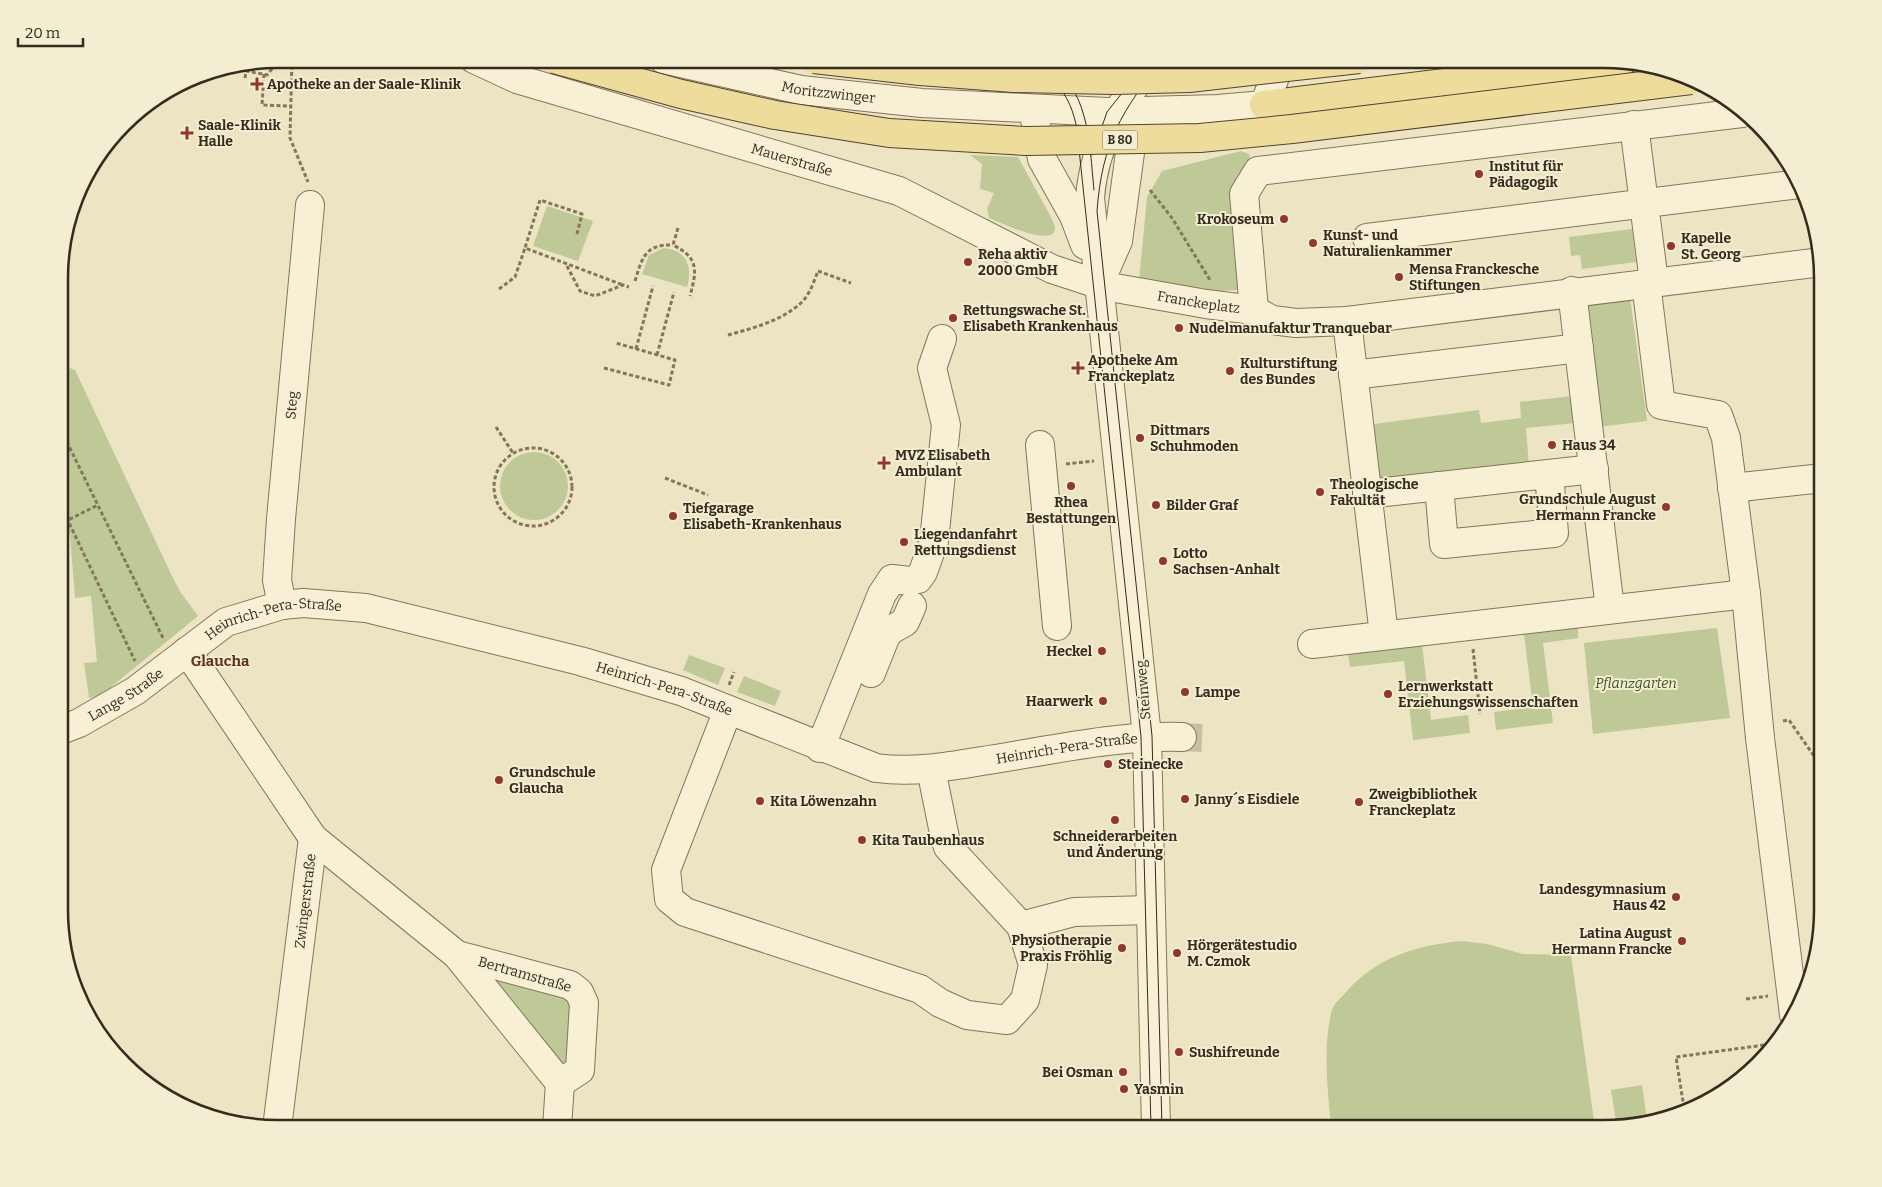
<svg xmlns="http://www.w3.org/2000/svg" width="1882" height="1187" viewBox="0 0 1882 1187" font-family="Bitter,serif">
<rect width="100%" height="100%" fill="#ece4c3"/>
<!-- green -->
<g fill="#bec997">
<polygon points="1241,151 1249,154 1254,171 1240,290 1212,291 1139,281 1147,197 1162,171"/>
<path d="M 970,155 L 1018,157 L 1052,219 L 1055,227 L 1054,233 C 1041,243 1005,224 989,218 L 987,209 L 994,193 L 980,189 L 982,164 Z"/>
<polygon points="547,206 593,221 578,261 533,246"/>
<polygon points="1632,229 1636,262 1582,269 1580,255 1571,256 1569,237"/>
<path d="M 664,248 C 686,250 693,266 687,287 L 642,274 L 649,255 Z"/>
<polygon points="1630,297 1647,421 1598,427 1581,303"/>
<polygon points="61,365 75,370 171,574 181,593 198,616 100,696 89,698 84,663 97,662 91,596 75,598 70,535 61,517"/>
<polygon points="1573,396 1575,423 1526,428 1529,466 1373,488 1367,425 1479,410 1481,423 1521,418 1520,402"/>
<circle cx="534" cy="486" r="34"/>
<polygon points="1578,628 1578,638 1543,643 1553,723 1496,730 1494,712 1533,707 1524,634"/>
<polygon points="1717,628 1730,718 1593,734 1584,643"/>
<polygon points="1422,644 1431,720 1468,715 1470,733 1413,740 1404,661 1350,667 1348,653"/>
<polygon points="689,655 725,668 718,685 683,670"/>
<polygon points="744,676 781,691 775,706 737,692"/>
<path d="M 1462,941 L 1487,944 L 1523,954 L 1571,955 L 1595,1128 L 1331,1128 C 1328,1089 1322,1048 1332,1010 C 1334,1003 1342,997 1346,992 C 1377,957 1417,945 1462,941 Z"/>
<polygon points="493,972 569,993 577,1003 574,1061 561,1067 490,980"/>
<polygon points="1642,1085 1647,1119 1617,1128 1611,1090"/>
</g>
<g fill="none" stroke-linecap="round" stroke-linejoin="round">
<!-- minor-tunnel -->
<polyline stroke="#c7bfa2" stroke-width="28" stroke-dasharray="28 14" stroke-linecap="butt" points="1182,737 1202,738"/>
<!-- minor casing -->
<g stroke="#85755b" stroke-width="30">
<g id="minor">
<path id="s1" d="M 474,59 L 517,79 L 899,191 L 1052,269 L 1104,286 L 1206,304 L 1254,310 L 1272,320 L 1296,323 L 1347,321 L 1822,262"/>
<path id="s2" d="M 663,59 L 801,90 L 922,103 L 1107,112 L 1218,109 L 1264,105 L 1282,59"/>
<polyline points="1035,119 1042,159 1074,216 1085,245"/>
<polyline points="1634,125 1654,282"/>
<polyline points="1367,238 1799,184"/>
<polyline points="1646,283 1661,405 1718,415 1726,438 1746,594 1760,738 1794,1015"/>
<polyline points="1099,284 1118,241 1135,116"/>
<polyline points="1572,291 1610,609"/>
<polyline points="1254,310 1244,194 1258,171 1742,113"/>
<polyline points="1347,321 1384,635"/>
<polyline points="1353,375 1579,348"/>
<polyline points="1040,445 1057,626"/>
<polyline points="1439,486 1444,544 1554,533 1549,474"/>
<polyline points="1732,488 1823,478"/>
<polyline points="1367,494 1594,469"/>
<path id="s3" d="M 282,605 L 277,580 L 281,519 L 310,205"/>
<polyline points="1312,644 1746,594"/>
<polyline points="187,651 313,838 277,1128"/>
<polyline points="871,673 885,638 889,631 905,622 912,606"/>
<polyline points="728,710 666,870 669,899 685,912 920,989 940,1003 967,1015 1007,1020 1025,1000 1033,965 1021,926 948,847 945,838 931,769"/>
<path id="s4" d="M 61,730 L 79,723 L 135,691 L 226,622 L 282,605 L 303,603 L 366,608 L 580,661 L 681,691 L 876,768 C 912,773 946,767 982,761 C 1048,751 1116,735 1182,737"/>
<polyline points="820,748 882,594 892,579 910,581 918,579 923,572 934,541 946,425 932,368 942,339"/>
<polyline points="313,838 457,955 560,1083 557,1128"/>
<polyline points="1021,926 1074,912 1151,910"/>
<polyline points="457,955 570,985 579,992 584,1003 580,1070 560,1083"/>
<path d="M 1156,1128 L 1147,736 L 1090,198 C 1094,143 1121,99 1157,59"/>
</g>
</g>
<!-- major casing -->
<g stroke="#53432f" stroke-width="30">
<polyline id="major" points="1264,105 1623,61"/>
</g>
<!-- path -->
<g stroke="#85755b" stroke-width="3" stroke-dasharray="4 2.5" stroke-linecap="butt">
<polyline points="292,59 290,138 308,182"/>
<polyline points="264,74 262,105 290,106"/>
<polyline points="245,78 246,71 267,75 280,59"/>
<polyline points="1150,190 1172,218 1210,280"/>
<path d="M 678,228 L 673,245 C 699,258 697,270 690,296"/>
<polyline points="577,234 582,214 540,200 525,248 623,285"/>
<polyline points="567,266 580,291 595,296 623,285 629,287"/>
<path d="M 635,281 C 642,258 645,244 673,245"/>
<polyline points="499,289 515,277 525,248"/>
<path d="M 728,335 C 753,328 782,321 802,302 C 810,294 814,281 818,271 L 851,283"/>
<polyline points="636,349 653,286"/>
<polyline points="657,355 674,292"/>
<polyline points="604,368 669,385 675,360 616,343"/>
<polyline points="496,427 513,453"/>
<polyline points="61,430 164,640"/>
<circle cx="533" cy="487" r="39"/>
<polyline points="1066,464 1094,461"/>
<polyline points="665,478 708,495"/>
<polyline points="61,506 135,661"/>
<polyline points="61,529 68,520 98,505"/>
<polyline points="1473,649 1480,714"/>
<polyline points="729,685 734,672"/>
<polyline points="1783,721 1789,720 1823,769"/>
<polyline points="1746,999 1768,996"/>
<polyline points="1684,1108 1676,1057 1772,1044"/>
</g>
<!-- minor -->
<use href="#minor" stroke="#f7f0d5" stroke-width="28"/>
<!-- major -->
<use href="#major" stroke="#eddc9c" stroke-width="28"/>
<!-- tram -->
<g stroke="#352c1e" stroke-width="1">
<path d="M 1014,59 C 1050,68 1071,93 1077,130 L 1141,737 L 1151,1128"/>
<path d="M 1041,59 C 1090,84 1089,142 1094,190"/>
<polyline points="1045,60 1079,63 1150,60"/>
<polyline points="1147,88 1171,68 1197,59"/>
<polyline points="1092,155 1107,112 1149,59"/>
<path d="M 1162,1128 L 1152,736 L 1097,211 C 1102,144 1121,110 1164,59"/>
</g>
<!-- major-bridge casing -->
<g stroke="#53432f" stroke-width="30" stroke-linecap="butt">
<g id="major-bridge">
<polyline points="554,59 681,94 775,115 889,133 1026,141 1200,138 1292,129 1691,80"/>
<polyline points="814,59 920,71 1014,78 1114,80 1189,78 1359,59"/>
</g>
</g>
<!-- major-bridge -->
<use href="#major-bridge" stroke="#eddc9c" stroke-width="28"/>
</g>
<!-- markers -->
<g fill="#91372e" stroke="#f3edd2" stroke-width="2">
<path d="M254.5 76.5h5v5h5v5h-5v5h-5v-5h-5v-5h5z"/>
<path d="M184.5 125.5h5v5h5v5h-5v5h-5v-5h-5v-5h5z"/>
<circle cx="1479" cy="174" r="5"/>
<circle cx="1284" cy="219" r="5"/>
<circle cx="1313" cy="243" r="5"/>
<circle cx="1671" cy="246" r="5"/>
<circle cx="968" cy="262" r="5"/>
<circle cx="1399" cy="277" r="5"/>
<circle cx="953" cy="318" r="5"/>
<circle cx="1179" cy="328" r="5"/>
<path d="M1075.5 360.5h5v5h5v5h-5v5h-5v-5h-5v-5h5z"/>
<circle cx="1230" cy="371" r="5"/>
<circle cx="1140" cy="438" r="5"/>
<circle cx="1552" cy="445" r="5"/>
<path d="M881.5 455.5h5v5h5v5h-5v5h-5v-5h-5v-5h5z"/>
<circle cx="1071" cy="486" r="5"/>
<circle cx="1320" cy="492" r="5"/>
<circle cx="1156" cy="505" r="5"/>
<circle cx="1666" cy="507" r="5"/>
<circle cx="673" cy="516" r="5"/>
<circle cx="904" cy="542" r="5"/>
<circle cx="1163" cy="561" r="5"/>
<circle cx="1102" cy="651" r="5"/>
<circle cx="1185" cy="692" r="5"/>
<circle cx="1388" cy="694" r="5"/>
<circle cx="1103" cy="701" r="5"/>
<circle cx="1108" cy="764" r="5"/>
<circle cx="499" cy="780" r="5"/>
<circle cx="1185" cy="799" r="5"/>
<circle cx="760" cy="801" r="5"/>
<circle cx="1359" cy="802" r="5"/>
<circle cx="1115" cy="820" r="5"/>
<circle cx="862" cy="840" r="5"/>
<circle cx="1676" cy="897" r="5"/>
<circle cx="1682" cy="941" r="5"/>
<circle cx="1122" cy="948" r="5"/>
<circle cx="1177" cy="953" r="5"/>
<circle cx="1179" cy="1052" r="5"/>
<circle cx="1123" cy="1072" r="5"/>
<circle cx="1124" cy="1089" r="5"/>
</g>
<g text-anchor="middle" stroke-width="4" stroke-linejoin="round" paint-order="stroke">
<!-- shield labels -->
<rect fill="#f3edd2" stroke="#6e6654" stroke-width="1" x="1102.5" y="130.5" width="35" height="19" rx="4"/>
<g font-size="12" font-weight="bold" fill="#352c1e">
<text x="1120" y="144">B 80</text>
</g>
<!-- poi labels -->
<g font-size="14" font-weight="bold" fill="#352c1e" stroke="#f3edd2" text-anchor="start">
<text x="267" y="89">Apotheke an der Saale-Klinik</text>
<text x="198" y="130">Saale-Klinik<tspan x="198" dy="16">Halle</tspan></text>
<text x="1489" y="171">Institut für<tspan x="1489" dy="16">Pädagogik</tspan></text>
<text x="1274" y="224" text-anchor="end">Krokoseum</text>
<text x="1323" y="240">Kunst- und<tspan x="1323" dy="16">Naturalienkammer</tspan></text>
<text x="1681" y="243">Kapelle<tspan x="1681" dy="16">St. Georg</tspan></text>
<text x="978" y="259">Reha aktiv<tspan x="978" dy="16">2000 GmbH</tspan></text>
<text x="1409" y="274">Mensa Franckesche<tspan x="1409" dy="16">Stiftungen</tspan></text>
<text x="963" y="315">Rettungswache St.<tspan x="963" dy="16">Elisabeth Krankenhaus</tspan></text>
<text x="1189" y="333">Nudelmanufaktur Tranquebar</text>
<text x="1088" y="365">Apotheke Am<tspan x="1088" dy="16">Franckeplatz</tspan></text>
<text x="1240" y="368">Kulturstiftung<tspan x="1240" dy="16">des Bundes</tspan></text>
<text x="1150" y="435">Dittmars<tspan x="1150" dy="16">Schuhmoden</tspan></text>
<text x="1562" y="450">Haus 34</text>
<text x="895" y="460">MVZ Elisabeth<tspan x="895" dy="16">Ambulant</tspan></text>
<text x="1330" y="489">Theologische<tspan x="1330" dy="16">Fakultät</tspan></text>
<text x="1656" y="504" text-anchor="end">Grundschule August<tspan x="1656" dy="16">Hermann Francke</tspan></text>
<text x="1071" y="507" text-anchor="middle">Rhea<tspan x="1071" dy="16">Bestattungen</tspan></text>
<text x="1166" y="510">Bilder Graf</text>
<text x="683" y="513">Tiefgarage<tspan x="683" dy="16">Elisabeth-Krankenhaus</tspan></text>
<text x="914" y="539">Liegendanfahrt<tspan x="914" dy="16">Rettungsdienst</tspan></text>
<text x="1173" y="558">Lotto<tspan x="1173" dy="16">Sachsen-Anhalt</tspan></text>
<text x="1092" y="656" text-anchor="end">Heckel</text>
<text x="1398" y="691">Lernwerkstatt<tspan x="1398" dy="16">Erziehungswissenschaften</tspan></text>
<text x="1195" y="697">Lampe</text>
<text x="1093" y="706" text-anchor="end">Haarwerk</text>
<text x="1118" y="769">Steinecke</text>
<text x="509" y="777">Grundschule<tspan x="509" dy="16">Glaucha</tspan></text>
<text x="1369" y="799">Zweigbibliothek<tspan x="1369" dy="16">Franckeplatz</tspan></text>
<text x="1195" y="804">Janny´s Eisdiele</text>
<text x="770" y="806">Kita Löwenzahn</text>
<text x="1115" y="841" text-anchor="middle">Schneiderarbeiten<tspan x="1115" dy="16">und Änderung</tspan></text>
<text x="872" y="845">Kita Taubenhaus</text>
<text x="1666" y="894" text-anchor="end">Landesgymnasium<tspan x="1666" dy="16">Haus 42</tspan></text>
<text x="1672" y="938" text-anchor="end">Latina August<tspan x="1672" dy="16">Hermann Francke</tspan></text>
<text x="1112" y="945" text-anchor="end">Physiotherapie<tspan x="1112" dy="16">Praxis Fröhlig</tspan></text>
<text x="1187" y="950">Hörgerätestudio<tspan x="1187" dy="16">M. Czmok</tspan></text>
<text x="1189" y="1057">Sushifreunde</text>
<text x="1113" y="1077" text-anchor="end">Bei Osman</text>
<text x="1134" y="1094">Yasmin</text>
</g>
<!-- street labels -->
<g font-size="14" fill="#352c1e" stroke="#f3edd2">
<text dy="5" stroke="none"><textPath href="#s2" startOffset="169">Moritzzwinger</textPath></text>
<text dy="5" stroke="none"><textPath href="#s1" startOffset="334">Mauerstraße</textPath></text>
<text dy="5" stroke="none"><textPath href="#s1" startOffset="768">Franckeplatz</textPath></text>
<text dy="5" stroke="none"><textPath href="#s3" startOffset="201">Steg</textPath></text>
<text dy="5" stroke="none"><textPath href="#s4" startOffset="245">Heinrich-Pera-Straße</textPath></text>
<text dy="5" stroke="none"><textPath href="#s4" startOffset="650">Heinrich-Pera-Straße</textPath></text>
<text transform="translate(1143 690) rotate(-95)" y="5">Steinweg</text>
<text dy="5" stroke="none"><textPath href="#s4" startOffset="74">Lange Straße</textPath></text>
<text dy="5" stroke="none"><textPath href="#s4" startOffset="1069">Heinrich-Pera-Straße</textPath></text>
<text transform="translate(305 901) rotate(-83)" y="5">Zwingerstraße</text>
<text transform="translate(525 974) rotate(16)" y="5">Bertramstraße</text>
</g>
<!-- park labels -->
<g font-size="14" font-style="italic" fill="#415126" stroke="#f3edd2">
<text x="1636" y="688">Pflanzgarten</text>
</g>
<!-- neighbourhood labels -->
<g font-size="15" font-weight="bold" fill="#60331f" stroke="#f3edd2">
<text x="220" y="666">Glaucha</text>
</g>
</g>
<!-- crop -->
<path d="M0 0H1882V1187H0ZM278 68H1604A210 210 0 0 1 1814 278V910A210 210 0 0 1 1604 1120H278A210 210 0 0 1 68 910V278A210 210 0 0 1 278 68Z" fill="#f3edd2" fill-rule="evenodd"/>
<path fill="none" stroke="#352c1e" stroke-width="2.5" d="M278 68H1604A210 210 0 0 1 1814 278V910A210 210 0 0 1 1604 1120H278A210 210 0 0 1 68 910V278A210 210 0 0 1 278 68Z"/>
<!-- scale -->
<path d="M18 38v8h65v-8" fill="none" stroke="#352c1e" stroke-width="2.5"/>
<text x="25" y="38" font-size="15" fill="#352c1e" stroke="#f3edd2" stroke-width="4" paint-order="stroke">20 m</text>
</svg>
